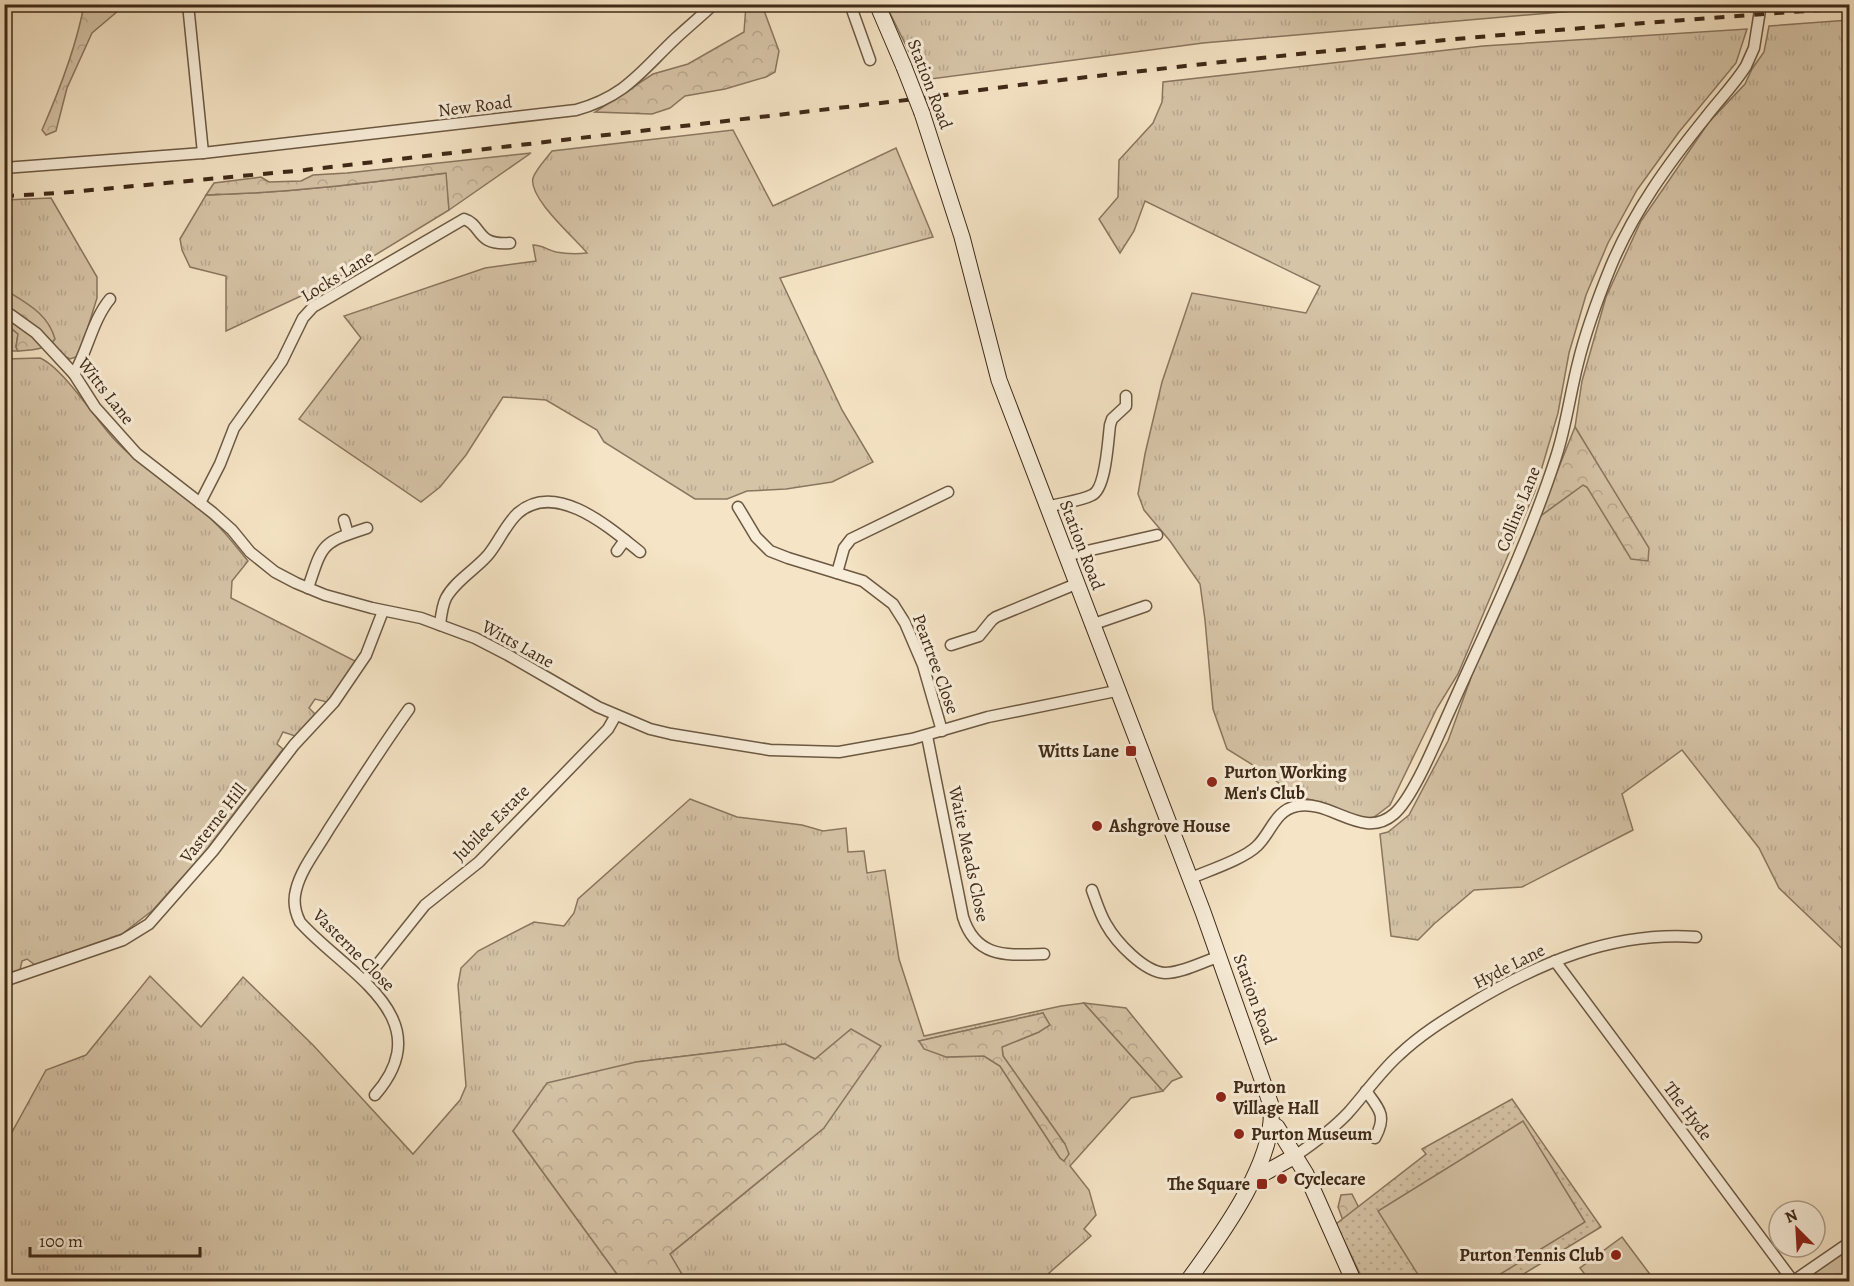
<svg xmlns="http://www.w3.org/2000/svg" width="1854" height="1286" viewBox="0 0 1854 1286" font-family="Alegreya,serif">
<defs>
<pattern id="grass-tufts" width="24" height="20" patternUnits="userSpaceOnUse" patternTransform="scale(1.5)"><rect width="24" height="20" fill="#d6c4a7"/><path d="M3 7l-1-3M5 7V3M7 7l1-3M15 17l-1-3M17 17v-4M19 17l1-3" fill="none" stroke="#b9a88f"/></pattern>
<pattern id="forest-crowns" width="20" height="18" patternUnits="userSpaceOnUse" patternTransform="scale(1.5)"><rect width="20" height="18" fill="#d6c4a7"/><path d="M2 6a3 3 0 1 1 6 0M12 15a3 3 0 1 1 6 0" fill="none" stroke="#b9a88f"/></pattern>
<pattern id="park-dots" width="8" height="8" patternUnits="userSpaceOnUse" patternTransform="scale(1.5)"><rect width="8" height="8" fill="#d6c4a7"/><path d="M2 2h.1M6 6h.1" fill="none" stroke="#b9a88f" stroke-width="1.8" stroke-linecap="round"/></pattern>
</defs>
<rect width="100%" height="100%" fill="#f5e4c5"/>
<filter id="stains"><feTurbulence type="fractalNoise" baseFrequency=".00333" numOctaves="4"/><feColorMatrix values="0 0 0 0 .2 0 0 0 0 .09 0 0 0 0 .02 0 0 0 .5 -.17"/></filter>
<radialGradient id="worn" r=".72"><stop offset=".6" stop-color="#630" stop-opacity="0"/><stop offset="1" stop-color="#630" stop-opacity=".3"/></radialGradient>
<!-- grass -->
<g fill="url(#grass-tufts)" stroke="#8a765f" stroke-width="1.5" fill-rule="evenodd">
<polygon points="886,5 1643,5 1203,43 923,80"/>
<polygon points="1849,20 1849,955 1779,888 1759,848 1682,750 1622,794 1633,830 1522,887 1474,890 1434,924 1418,940 1391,936 1380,834 1388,832 1409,815 1448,741 1473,672 1539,517 1583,485 1620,504 1575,427 1582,381 1606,297 1641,221 1709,122 1745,84 1752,69 1764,52 1769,26"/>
<polygon points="1747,29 1736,63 1679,132 1637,190 1608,243 1586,295 1569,353 1558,413 1535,491 1458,674 1437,708 1390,805 1373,818 1354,817 1323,803 1293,795 1269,775 1227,749 1213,709 1205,620 1200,584 1170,541 1144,510 1138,494 1145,454 1162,382 1192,293 1306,313 1320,286 1145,201 1134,231 1120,253 1099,219 1118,197 1119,160 1153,123 1162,102 1163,82 1483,46"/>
<path d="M 733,130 L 773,206 L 896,148 L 933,237 L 780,278 L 842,410 L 873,462 L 832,482 L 786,489 L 747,491 L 727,499 L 695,499 L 604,442 L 597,430 L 546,400 L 503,397 L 466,455 L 440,487 L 421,502 L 299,419 L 361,338 L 344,316 L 485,268 L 536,261 L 533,245 C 543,245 547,250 556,252 C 567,254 577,254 587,253 C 575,238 528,198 533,178 C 536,169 546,159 552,151 Z"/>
<path d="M 447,173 L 449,210 L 331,282 L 226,331 L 226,276 L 190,267 L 182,250 L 180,239 L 206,195 C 287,193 367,183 447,173 Z"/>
<polygon points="51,198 97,277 97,298 79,356 70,359 64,356 5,289 5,200"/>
<polygon points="4,323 18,334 16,347 18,351 5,351"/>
<path d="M 40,358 C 62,367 95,418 113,438 C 143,471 184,491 215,523 C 227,534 237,548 248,561 L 232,581 L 231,598 L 357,662 L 327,702 L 315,699 L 309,708 L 315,714 L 295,736 L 283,732 L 277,744 L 283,749 L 204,853 L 153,910 L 122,934 L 35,965 L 27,959 L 22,961 L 20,970 L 5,976 L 5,359 Z"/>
<path d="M 690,799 L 737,817 L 802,825 L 823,831 L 846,828 L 848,852 L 864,851 L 867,873 L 885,870 L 899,959 L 924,1036 L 1061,1006 L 1084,1003 L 1163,1091 L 1131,1098 L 1070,1166 L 1089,1190 L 1096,1215 L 1084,1229 L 1091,1236 L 1040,1281 L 686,1281 L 669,1255 L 824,1128 L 815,1059 L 785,1044 L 636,1062 L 513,1131 L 622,1281 L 5,1282 L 5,1145 L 46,1070 L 86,1055 L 150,976 L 201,1027 L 243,977 L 313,1045 L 413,1154 L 460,1100 L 466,1086 L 458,985 L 461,968 L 478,951 L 534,922 L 564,926 L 574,913 L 578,899 ZM 1043,1013 L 1039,1032 L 1002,1047 L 1003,1056 L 1065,1144 L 1064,1161 L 1060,1158 L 1000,1066 L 984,1056 L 946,1057 L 919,1041 Z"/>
</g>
<!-- forest -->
<g fill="url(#forest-crowns)" stroke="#8a765f" stroke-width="1.5">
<path d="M 84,5 L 125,5 L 92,33 L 67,88 L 56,131 L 46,135 L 42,130 C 60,89 76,48 84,5 Z"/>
<polygon points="746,5 762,5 779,51 775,72 766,77 725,89 685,96 670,108 652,114 595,112 653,74 688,64 744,32"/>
<path d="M 531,153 L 449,210 L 446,173 C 367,183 287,193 206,195 L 214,183 L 261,177 L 269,182 L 301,181 L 313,175 L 347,173 Z"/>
<path d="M 4,289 C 26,303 48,313 55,339 C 47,350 31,350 18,351 L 16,347 L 18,334 L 5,323 Z"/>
<polygon points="1575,427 1649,548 1648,561 1631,559 1587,487 1583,485 1539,517"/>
<polygon points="1084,1003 1126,1008 1182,1077 1172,1081 1163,1091"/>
<polygon points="1043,1013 1050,1025 1039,1032 1002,1047 1003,1056 1065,1144 1069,1154 1064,1161 1060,1158 1000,1066 984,1056 946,1057 924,1049 919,1041"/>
<polygon points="851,1029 881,1046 824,1128 670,1254 686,1281 622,1281 513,1131 547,1083 636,1062 785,1044 815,1059"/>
<polygon points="1352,1194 1360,1210 1348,1234 1338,1207 1341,1195"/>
<polygon points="1849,1248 1849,1281 1798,1282"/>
</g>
<!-- park -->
<polygon fill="url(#park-dots)" stroke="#8a765f" stroke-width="1.5" points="1512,1099 1601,1227 1512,1281 1364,1282 1336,1224 1426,1154 1422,1149"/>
<!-- pitch -->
<g fill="#d6c4a7" stroke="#8a765f" stroke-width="1.5">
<polygon points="1523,1121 1585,1222 1489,1281 1422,1281 1378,1211"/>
<polygon points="1622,1237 1655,1281 1590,1281 1580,1268"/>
</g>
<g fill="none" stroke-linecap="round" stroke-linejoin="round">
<!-- street casing -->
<g stroke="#6c5842" stroke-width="13">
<g id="street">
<polyline points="188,4 203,153"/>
<polyline points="850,4 870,60"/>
<path d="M 4,168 L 203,153 L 576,110 C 626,96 640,72 676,38 C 688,27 701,16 714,4"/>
<polyline points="4,310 36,333 74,374 95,407 137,454 213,513 232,530 250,552 275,572 296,583 325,595 372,608 421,618 475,638 508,655 598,707 650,729 671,734 770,750 839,752 912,739 988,717 1116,691"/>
<path d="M 74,374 C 88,350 92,321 110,299"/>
<path d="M 200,503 L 220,464 L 234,428 L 282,361 L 303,318 L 313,307 L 464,219 C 483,225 475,246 510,243"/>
<polyline points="738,507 756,537 770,551 788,558 863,581 893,604 905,623 923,665 942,731"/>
<path d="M 1047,507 C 1060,503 1081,501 1092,495 C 1106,489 1108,440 1110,425 L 1112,419 L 1126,406 L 1126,396"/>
<polyline points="344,520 348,534"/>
<polyline points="617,551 625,540"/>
<polyline points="1065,556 1157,535"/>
<polyline points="837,573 844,548 851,539 948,492"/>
<path d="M 308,588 C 323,543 321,543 367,528"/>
<path d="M 440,625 C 441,616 442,606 446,598 C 455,581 475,570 488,555 C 499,542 505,525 518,513 C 556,480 610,528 640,552"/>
<polyline points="1091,625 1146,606"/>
<polyline points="951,645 979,636 992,620 996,617 1076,584"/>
<path d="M 927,736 L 963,917 C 976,959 1008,955 1044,954"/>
<path d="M 1189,879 C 1207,871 1244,859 1257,846 C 1271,833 1275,810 1297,806 C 1331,799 1363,841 1394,814 C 1414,797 1438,736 1450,710 C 1487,627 1528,544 1556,457 C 1566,427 1570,394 1578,363 C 1586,330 1598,298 1611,266 C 1634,211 1668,164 1706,117 C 1719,100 1734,85 1746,66 L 1754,48 L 1761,4"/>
<path d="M 1092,890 C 1096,901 1100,914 1106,924 C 1116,942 1144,972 1165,973 C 1182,973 1202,962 1218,957"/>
<polyline points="1555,961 1793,1281"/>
<polyline points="365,980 425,905 479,862 608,729 616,715"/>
<polyline points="4,981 123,940 149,924 213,851 294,745 334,702 366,655 383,611"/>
<path d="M 1366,1091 C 1380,1110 1387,1116 1375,1138"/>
<path d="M 375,1095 C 443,1017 344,972 300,922 C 295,912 293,901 296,890 C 301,869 318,848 329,829 C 355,789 381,748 409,709"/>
<path d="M 1295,1156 C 1314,1143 1332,1130 1348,1113 C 1365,1094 1380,1072 1399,1055 C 1420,1035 1444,1020 1469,1005 C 1538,963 1613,931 1696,937"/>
<polyline points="1792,1282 1850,1242"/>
</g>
</g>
<!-- secondary casing -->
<g stroke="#3e2917" stroke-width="17">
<g id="secondary">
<polyline points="877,4 904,67"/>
<path d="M 922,113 L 962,237 L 999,380 L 1203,912 L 1271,1105 C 1277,1161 1219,1238 1187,1282"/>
<polyline points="1272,1124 1277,1127 1306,1174 1354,1282"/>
<polyline points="1255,1176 1261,1175 1295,1156"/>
</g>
</g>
<!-- street -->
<use href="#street" stroke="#f8edd9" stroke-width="10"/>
<!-- secondary -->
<use href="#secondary" stroke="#f8edd9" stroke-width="15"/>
<!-- rail -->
<path stroke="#3e2917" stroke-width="4" stroke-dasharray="10 10" stroke-linecap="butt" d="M 4,196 L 60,193 L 305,170 L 932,97 C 1016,84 1100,76 1185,66 C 1406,42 1627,23 1850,8"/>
<!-- secondary-bridge casing -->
<g stroke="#3e2917" stroke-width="17" stroke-linecap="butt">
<polyline id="secondary-bridge" points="904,67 922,113"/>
</g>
<!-- secondary-bridge -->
<use href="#secondary-bridge" stroke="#f8edd9" stroke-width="15"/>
</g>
<!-- markers -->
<g fill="#8f2418" stroke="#f8edd9" stroke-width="2">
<rect x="1125" y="745" width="12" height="12" rx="3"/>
<circle cx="1212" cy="782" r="6"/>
<circle cx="1097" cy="826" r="6"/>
<circle cx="1221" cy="1097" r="6"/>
<circle cx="1239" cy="1134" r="6"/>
<circle cx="1282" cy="1179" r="6"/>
<rect x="1256" y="1178" width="12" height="12" rx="3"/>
<circle cx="1616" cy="1255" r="6"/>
</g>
<g text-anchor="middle" stroke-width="6" stroke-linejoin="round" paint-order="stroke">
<!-- street labels -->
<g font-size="18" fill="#3e2917" stroke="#f8edd9">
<text transform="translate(930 84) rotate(69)" y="6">Station Road</text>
<text transform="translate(475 106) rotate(-7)" y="6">New Road</text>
<text transform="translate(337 276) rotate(-32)" y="6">Locks Lane</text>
<text transform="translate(106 391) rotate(52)" y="6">Witts Lane</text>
<text transform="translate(1518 509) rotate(-68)" y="6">Collins Lane</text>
<text transform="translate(1082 545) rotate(69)" y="6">Station Road</text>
<text transform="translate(518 644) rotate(29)" y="6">Witts Lane</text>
<text transform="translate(936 664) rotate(70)" y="6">Peartree Close</text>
<text transform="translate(213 823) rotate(-52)" y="6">Vasterne Hill</text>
<text transform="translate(491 823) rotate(-45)" y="6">Jubilee Estate</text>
<text transform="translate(969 854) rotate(78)" y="6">Waite Meads Close</text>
<text transform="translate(354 950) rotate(45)" y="6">Vasterne Close</text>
<text transform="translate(1509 966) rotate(-27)" y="6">Hyde Lane</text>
<text transform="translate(1255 999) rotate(70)" y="6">Station Road</text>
<text transform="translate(1688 1111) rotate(53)" y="6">The Hyde</text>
</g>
<!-- poi labels -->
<g font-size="18" font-weight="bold" fill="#3e2917" stroke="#f8edd9" text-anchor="start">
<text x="1119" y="757" text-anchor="end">Witts Lane</text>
<text x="1224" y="778">Purton Working<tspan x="1224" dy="21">Men's Club</tspan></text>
<text x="1109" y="832">Ashgrove House</text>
<text x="1233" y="1093">Purton<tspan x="1233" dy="21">Village Hall</tspan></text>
<text x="1251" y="1140">Purton Museum</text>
<text x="1294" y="1185">Cyclecare</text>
<text x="1250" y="1190" text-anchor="end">The Square</text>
<text x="1604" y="1261" text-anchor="end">Purton Tennis Club</text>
</g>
</g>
<!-- margin -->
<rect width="1854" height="1286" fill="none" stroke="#f5e4c5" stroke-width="24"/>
<rect x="6" y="6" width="1842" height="1274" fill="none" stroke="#3e2917" stroke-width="3"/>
<rect x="12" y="12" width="1830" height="1262" fill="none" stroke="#3e2917" stroke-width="1.5"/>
<!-- north arrow -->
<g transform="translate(1797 1229) rotate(336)"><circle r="28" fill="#f8edd9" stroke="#ae9f8b" stroke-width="1.5"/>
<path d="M0-4.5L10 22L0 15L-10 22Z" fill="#8f2418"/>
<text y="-9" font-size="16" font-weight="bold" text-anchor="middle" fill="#3e2917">N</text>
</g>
<!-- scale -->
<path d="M30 1247v9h170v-9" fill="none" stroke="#3e2917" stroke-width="3"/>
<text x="39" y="1247" font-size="18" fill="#3e2917" stroke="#f8edd9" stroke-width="4.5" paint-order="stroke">100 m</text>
<rect width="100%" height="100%" filter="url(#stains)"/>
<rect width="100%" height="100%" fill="url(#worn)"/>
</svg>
